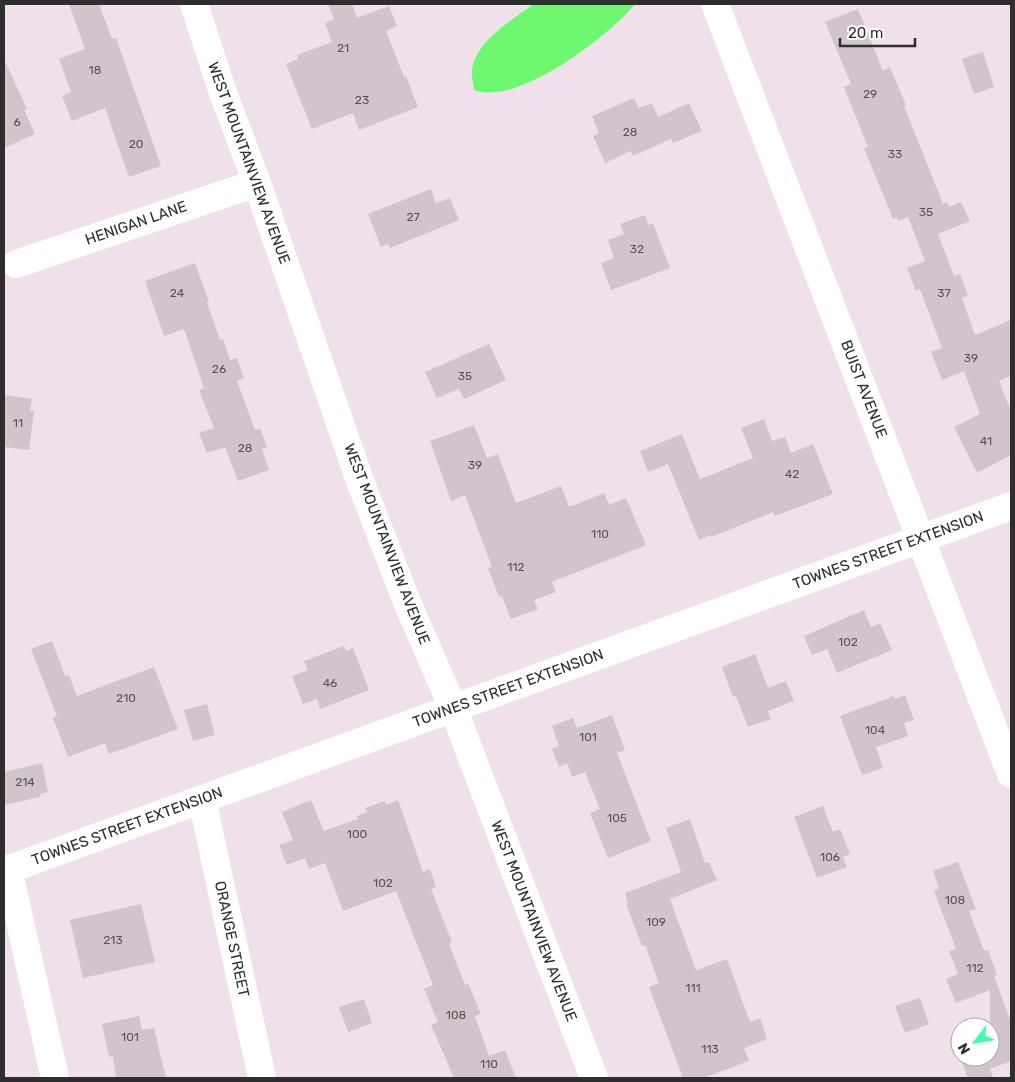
<svg xmlns="http://www.w3.org/2000/svg" width="1015" height="1082" viewBox="0 0 1015 1082" font-family="Rubik,sans-serif">
<rect width="100%" height="100%" fill="#f0e0eb"/>
<!-- water -->
<path fill="#6df870" d="M 534,4 L 635,4 C 609,36 517,107 474,90 C 474,84 471,77 472,71 C 474,42 513,19 534,4 Z"/>
<!-- building -->
<g fill="#d2c4cd">
<polygon points="69,4 99,4 112,39 116,38 161,166 129,177 105,108 72,121 62,96 71,92 59,59 85,49"/>
<polygon points="328,4 352,4 357,18 389,6 397,26 386,31 404,77 406,76 418,107 359,130 353,113 312,129 286,64 298,59 297,55 332,42 325,23 334,19"/>
<polygon points="858,9 883,71 890,67 906,105 904,106 943,204 947,202 949,207 961,202 970,221 938,234 954,276 960,274 968,296 962,298 975,335 1011,320 1011,376 999,381 1011,411 1011,455 977,473 954,427 980,414 964,371 942,380 931,352 942,348 920,289 916,291 907,268 925,261 908,217 898,221 897,217 893,219 864,148 868,147 844,87 851,84 825,22"/>
<polygon points="983,52 994,87 974,94 962,59"/>
<polygon points="4,59 27,109 24,110 35,134 4,148"/>
<polygon points="634,98 639,108 652,103 658,117 689,103 702,131 673,143 671,139 633,156 631,151 605,163 593,136 599,133 592,116"/>
<polygon points="431,189 436,203 450,198 459,220 390,248 388,244 381,247 368,214"/>
<polygon points="645,215 648,225 653,223 670,268 611,290 601,263 614,258 608,240 624,234 620,224"/>
<polygon points="195,263 209,302 207,303 220,340 223,339 230,360 237,358 244,378 237,381 255,430 260,428 267,447 262,449 269,470 238,481 225,447 207,453 199,433 214,428 199,390 204,388 184,329 164,336 145,281"/>
<polygon points="489,344 506,380 464,399 459,389 437,398 425,372"/>
<polygon points="4,395 32,399 30,411 34,411 29,450 4,447"/>
<polygon points="764,419 772,441 785,437 791,453 813,444 833,494 775,516 773,512 711,537 711,535 699,540 668,464 648,472 640,451 682,434 700,479 753,458 741,428"/>
<polygon points="474,425 487,458 498,454 516,503 561,486 569,507 604,493 609,505 626,498 646,545 552,582 556,592 534,600 538,609 511,619 502,596 499,597 488,568 492,567 465,495 451,501 430,441"/>
<polygon points="864,610 871,627 880,623 892,650 837,673 827,649 812,655 804,636"/>
<polygon points="52,641 65,676 69,675 77,696 154,667 178,729 109,754 105,743 68,757 53,718 57,716 31,649"/>
<polygon points="344,646 346,651 353,648 369,690 320,709 317,699 303,704 292,676 308,670 304,661"/>
<polygon points="755,654 768,688 786,681 794,701 768,711 771,719 748,727 736,696 733,697 722,667"/>
<polygon points="905,695 914,720 904,723 908,736 876,747 883,768 862,775 840,716 894,696 895,699"/>
<polygon points="207,704 215,735 193,741 184,710"/>
<polygon points="612,715 625,750 617,753 651,841 608,858 590,813 600,809 585,772 572,777 567,763 559,767 552,749 559,746 552,726 573,718 577,728"/>
<polygon points="42,763 48,792 40,794 40,797 4,805 4,772"/>
<polygon points="311,800 324,831 358,819 357,816 367,812 365,808 385,801 386,805 398,800 423,872 430,869 436,887 431,889 452,942 449,944 465,985 468,983 481,1014 475,1016 489,1056 505,1050 516,1078 454,1078 431,1025 438,1022 424,989 433,985 396,891 343,911 325,863 309,869 305,858 287,865 279,845 293,840 282,812"/>
<polygon points="823,806 833,832 840,829 850,854 843,857 847,867 817,878 794,817"/>
<polygon points="690,819 705,863 709,862 717,880 670,899 696,970 727,959 750,1022 760,1018 767,1039 744,1048 749,1061 703,1078 683,1078 649,987 659,983 645,945 642,946 626,904 628,903 625,893 681,872 666,828"/>
<polygon points="958,862 976,909 969,911 984,951 988,950 997,975 994,976 1011,1022 1011,1061 990,1069 993,1078 968,1078 960,1057 990,1057 990,990 956,1003 946,979 958,974 949,951 956,949 934,891 939,888 933,871"/>
<polygon points="141,904 155,962 83,978 70,920"/>
<polygon points="920,998 929,1024 905,1033 895,1006"/>
<polygon points="364,999 372,1023 348,1032 339,1007"/>
<polygon points="139,1016 142,1030 154,1028 166,1078 116,1078 113,1056 109,1057 102,1024"/>
</g>
<g fill="none" stroke-linecap="round" stroke-linejoin="round">
<!-- minor -->
<g stroke="#fff" stroke-width="28">
<polyline points="194,4 223,93 257,183 360,481 407,602 453,708 594,1078"/>
<polyline points="715,4 1011,774"/>
<polyline points="16,264 257,183"/>
<polyline points="202,799 262,1078"/>
<polyline points="8,869 55,1078"/>
<polyline points="4,871 1011,506"/>
</g>
</g>
<g text-anchor="middle" stroke-width="4" stroke-linejoin="round" paint-order="stroke">
<!-- number labels -->
<g font-size="12" fill="#575456">
<text x="343" y="52">21</text>
<text x="95" y="74">18</text>
<text x="870" y="98">29</text>
<text x="362" y="104">23</text>
<text x="17" y="126">6</text>
<text x="630" y="136">28</text>
<text x="136" y="148">20</text>
<text x="895" y="158">33</text>
<text x="926" y="216">35</text>
<text x="413" y="221">27</text>
<text x="637" y="253">32</text>
<text x="177" y="297">24</text>
<text x="944" y="297">37</text>
<text x="971" y="362">39</text>
<text x="219" y="373">26</text>
<text x="465" y="380">35</text>
<text x="18" y="427">11</text>
<text x="986" y="445">41</text>
<text x="245" y="452">28</text>
<text x="475" y="469">39</text>
<text x="792" y="478">42</text>
<text x="600" y="538">110</text>
<text x="516" y="571">112</text>
<text x="848" y="646">102</text>
<text x="330" y="687">46</text>
<text x="126" y="702">210</text>
<text x="875" y="734">104</text>
<text x="588" y="741">101</text>
<text x="25" y="786">214</text>
<text x="617" y="822">105</text>
<text x="357" y="838">100</text>
<text x="830" y="861">106</text>
<text x="383" y="887">102</text>
<text x="955" y="904">108</text>
<text x="656" y="926">109</text>
<text x="113" y="944">213</text>
<text x="975" y="972">112</text>
<text x="693" y="992">111</text>
<text x="456" y="1019">108</text>
<text x="130" y="1041">101</text>
<text x="710" y="1053">113</text>
<text x="489" y="1068">110</text>
</g>
<!-- street labels -->
<g font-size="15" fill="#2e2e2e" stroke="#fff">
<text transform="translate(249 163) rotate(70)" y="5">WEST MOUNTAINVIEW AVENUE</text>
<text transform="translate(136 223) rotate(-19)" y="5">HENIGAN LANE</text>
<text transform="translate(864 389) rotate(69)" y="5">BUIST AVENUE</text>
<text transform="translate(387 544) rotate(69)" y="5">WEST MOUNTAINVIEW AVENUE</text>
<text transform="translate(888 550) rotate(-20)" y="5">TOWNES STREET EXTENSION</text>
<text transform="translate(508 688) rotate(-20)" y="5">TOWNES STREET EXTENSION</text>
<text transform="translate(127 826) rotate(-20)" y="5">TOWNES STREET EXTENSION</text>
<text transform="translate(534 921) rotate(69)" y="5">WEST MOUNTAINVIEW AVENUE</text>
<text transform="translate(232 939) rotate(78)" y="5">ORANGE STREET</text>
</g>
</g>
<!-- border -->
<rect width="1015" height="1082" fill="none" stroke="#2e2e2e" stroke-width="10"/>
<!-- north arrow -->
<g transform="translate(975 1042) rotate(239)"><circle r="24" fill="#ffffff" stroke="#ababab"/>
<path d="M0-4L9 19L0 12L-9 19Z" fill="#3effac"/>
<text y="-8" font-size="14" font-weight="bold" text-anchor="middle" fill="#2e2e2e">N</text>
</g>
<!-- scale -->
<path d="M840 38v8h75v-8" fill="none" stroke="#2e2e2e" stroke-width="2.5"/>
<text x="848" y="38" font-size="15" fill="#2e2e2e" stroke="#ffffff" stroke-width="4" paint-order="stroke">20 m</text>
</svg>
